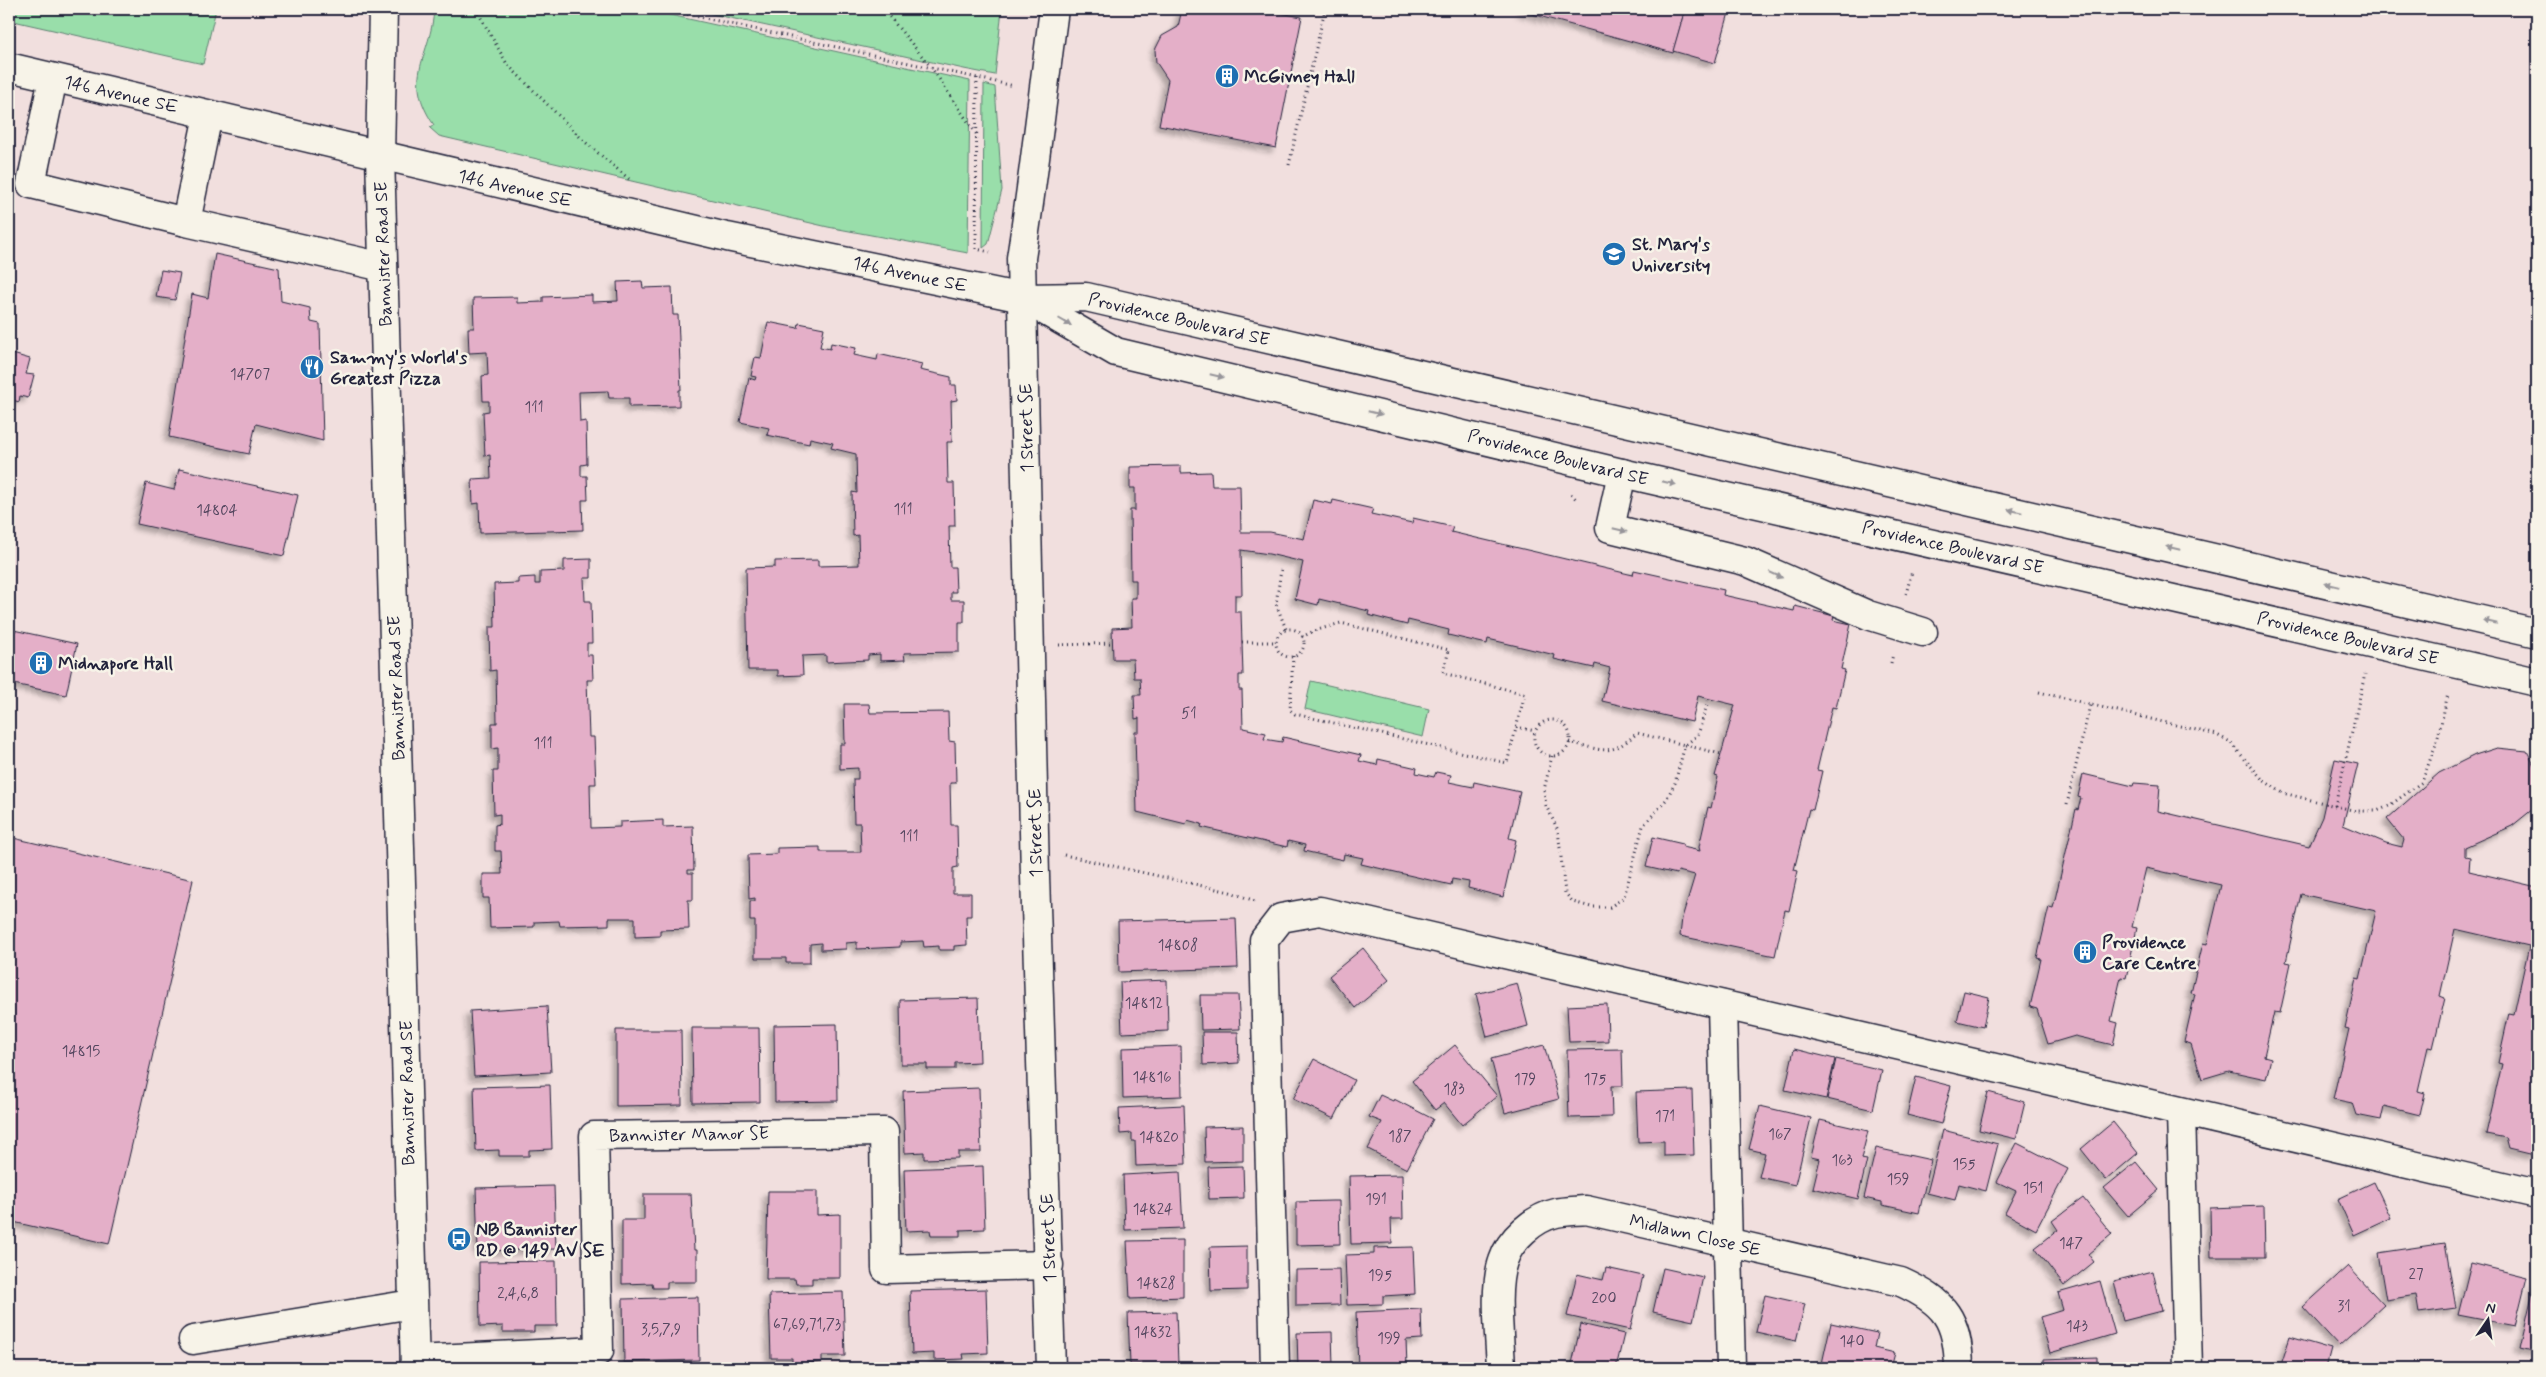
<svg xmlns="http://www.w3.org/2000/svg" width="2546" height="1377" viewBox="0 0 2546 1377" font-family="Mynerve,sans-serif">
<defs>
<filter id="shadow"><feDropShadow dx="-4.5" dy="4.5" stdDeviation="2.5" flood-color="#0004"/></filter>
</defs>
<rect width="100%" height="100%" fill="#f1dfde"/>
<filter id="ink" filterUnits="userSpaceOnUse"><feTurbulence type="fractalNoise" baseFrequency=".02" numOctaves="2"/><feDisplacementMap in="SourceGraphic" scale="10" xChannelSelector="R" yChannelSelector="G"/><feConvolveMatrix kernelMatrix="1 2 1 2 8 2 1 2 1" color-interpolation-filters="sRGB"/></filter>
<g filter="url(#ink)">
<!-- green -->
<g fill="#99deaa" stroke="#5e8072">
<polygon points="9,9 216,9 203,64 9,20"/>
<path d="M 434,9 L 643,9 L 970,81 L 968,253 L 828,227 L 439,136 L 430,128 L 434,125 C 401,76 431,58 434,9 Z"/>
<polygon points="689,9 1002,9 995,75 964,69"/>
<polygon points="984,84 995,87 1002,190 988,244 983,248"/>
<polygon points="1311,681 1429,709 1423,737 1305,709"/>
</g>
<!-- building -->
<g fill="#e4afc8" stroke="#22223b" filter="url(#shadow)">
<polygon points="1182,9 1269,9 1269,11 1302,17 1276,148 1159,125 1168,80 1156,62 1155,50 1162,36 1178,27"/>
<polygon points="1522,9 1685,9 1673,53 1521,11"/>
<polygon points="1685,9 1730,9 1715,63 1673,51"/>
<polygon points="215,254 279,268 281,301 310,308 311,322 320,324 323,441 256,424 249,454 169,437 192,294 208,298"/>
<polygon points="161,270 180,273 175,300 156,297"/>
<polygon points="642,281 643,288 672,287 673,315 678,315 681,390 679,390 679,406 629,407 629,398 609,398 608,391 579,392 580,422 586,421 587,464 581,465 581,476 587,476 588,500 582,500 583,530 480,533 479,503 473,504 472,479 491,478 490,455 485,456 483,412 489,411 489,401 483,401 482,376 488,375 487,352 469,353 468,328 474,328 473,298 517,297 517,303 543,302 543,297 592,295 592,302 618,301 617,282"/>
<polygon points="768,322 798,328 799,323 824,328 820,347 830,349 831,343 856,348 854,355 877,360 878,354 922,364 920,370 951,377 951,385 956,385 957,400 951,401 952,442 947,442 948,483 954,483 955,526 949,526 950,567 955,567 956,592 951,592 951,600 964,600 964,622 959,622 959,652 904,653 905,660 880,661 880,654 868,655 868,660 826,662 826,655 802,656 803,675 778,676 778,670 748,670 746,568 775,567 775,561 818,560 818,566 859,565 858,535 853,536 852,492 857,493 856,454 831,448 833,443 810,438 809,444 767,435 769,428 740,422 749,378 755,380 756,377 751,376 755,357 761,358"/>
<polygon points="9,353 30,359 26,374 34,375 28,398 20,396 19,402 9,399"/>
<polygon points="1181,466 1181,473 1211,472 1212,486 1240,486 1241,532 1270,532 1304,539 1313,500 1332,504 1333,500 1373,509 1371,514 1412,523 1413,518 1453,527 1451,532 1633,575 1634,570 1724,590 1723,595 1794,611 1795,606 1834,616 1833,620 1851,624 1841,669 1845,670 1836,708 1832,707 1817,770 1822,771 1813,810 1809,809 1794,870 1798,871 1789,911 1785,910 1775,956 1680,936 1682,918 1695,875 1678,871 1677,874 1646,867 1653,837 1683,844 1683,847 1700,851 1699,847 1708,807 1711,808 1718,777 1715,776 1735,705 1698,696 1692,722 1602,701 1610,668 1595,664 1594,668 1554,659 1555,655 1488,639 1487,644 1448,635 1449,630 1408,620 1407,625 1368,615 1369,611 1319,599 1318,605 1295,599 1303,562 1269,554 1241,550 1242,595 1235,595 1235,612 1241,612 1243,675 1239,675 1239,690 1242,690 1243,728 1266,733 1264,739 1282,742 1283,737 1361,755 1359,761 1377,765 1378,759 1417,768 1416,773 1434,777 1436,772 1451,775 1449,782 1473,787 1474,782 1520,792 1509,838 1516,840 1503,897 1468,888 1469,882 1452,879 1451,885 1361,864 1363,858 1344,854 1343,860 1304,851 1305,845 1288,841 1287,847 1201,827 1202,824 1187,820 1186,824 1137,812 1135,732 1139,732 1139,718 1135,719 1134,695 1141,695 1140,678 1134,678 1133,659 1113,659 1112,628 1132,627 1131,598 1136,598 1136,580 1131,580 1130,510 1135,510 1135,488 1130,488 1130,467"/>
<polygon points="179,469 298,495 284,556 137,524 146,483 174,490"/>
<polygon points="591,559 591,578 584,578 585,601 591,601 592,643 587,643 587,655 592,655 593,680 587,680 589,737 594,737 596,784 590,784 591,828 620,827 620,822 663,820 663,827 693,826 694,870 688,870 688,873 693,873 693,900 688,900 689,929 660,930 660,936 635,937 635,918 609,918 609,925 560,926 559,921 534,922 534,927 490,928 489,898 483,898 483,874 502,874 501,851 495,851 495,825 500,824 500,814 494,815 493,771 498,771 498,748 492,749 492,723 497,723 496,670 490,671 489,627 495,627 494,584 518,583 518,578 535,577 535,584 540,584 540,572 564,571 564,560"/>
<polygon points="9,629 77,644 66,695 9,683"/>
<polygon points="844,704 869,704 870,713 948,712 949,741 955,742 956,783 950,783 951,825 957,825 958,867 953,868 953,893 971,893 971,916 966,916 967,945 954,946 954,950 939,950 939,946 924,947 923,941 900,942 900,947 857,949 857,942 846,943 846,949 821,950 821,943 810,944 810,963 786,963 786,958 755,958 755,921 750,921 750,901 755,901 755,898 749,899 748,855 777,854 777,848 820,847 820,852 861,852 860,823 854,823 853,779 858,779 858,768 840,769 840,744 845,744"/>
<polygon points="2497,748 2527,751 2537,771 2537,801 2533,809 2512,826 2465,847 2465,856 2470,857 2469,871 2537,887 2537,1142 2534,1155 2509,1149 2506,1138 2486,1134 2502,1064 2498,1063 2509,1013 2514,1014 2529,946 2455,929 2440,996 2445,998 2433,1048 2428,1047 2418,1091 2425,1093 2420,1115 2384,1106 2381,1120 2356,1115 2352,1103 2333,1099 2349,1029 2345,1028 2356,978 2360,979 2376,911 2301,894 2286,962 2291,963 2280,1013 2274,1012 2264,1056 2271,1058 2266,1079 2229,1071 2202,1079 2191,1044 2184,1042 2195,994 2191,993 2203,943 2207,944 2221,885 2146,868 2132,927 2137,928 2126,978 2121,977 2111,1021 2118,1023 2113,1045 2075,1036 2048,1044 2037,1009 2030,1007 2041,959 2037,958 2049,907 2053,908 2076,809 2078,810 2081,798 2078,797 2083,774 2133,786 2134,783 2160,785 2158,811 2309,846 2322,817 2335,759 2358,764 2343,825 2386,843 2402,847 2404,840 2387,819 2439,773 2475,755"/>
<polygon points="9,837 193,880 109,1244 9,1221"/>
<polygon points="1236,918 1238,968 1119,972 1118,921"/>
<polygon points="1363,948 1389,980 1355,1008 1329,976"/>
<polygon points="1167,980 1168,1031 1122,1033 1120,982"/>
<polygon points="1517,983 1528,1026 1487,1037 1476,994"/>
<polygon points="1964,991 1989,997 1983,1027 1957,1021"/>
<polygon points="1200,995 1238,995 1240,1029 1201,1030"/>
<polygon points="978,998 980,1062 955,1063 955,1069 927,1069 927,1064 901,1064 900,1000"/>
<polygon points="1607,1004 1608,1041 1569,1042 1567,1006"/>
<polygon points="547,1006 551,1072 474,1076 470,1011"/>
<polygon points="837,1024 838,1101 775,1102 774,1025"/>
<polygon points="692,1028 759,1028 760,1102 693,1103"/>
<polygon points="616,1030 681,1030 682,1105 616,1106"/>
<polygon points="1202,1032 1238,1032 1239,1063 1203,1065"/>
<polygon points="1455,1045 1497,1096 1462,1125 1444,1103 1435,1110 1412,1081"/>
<polygon points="1544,1045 1559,1099 1505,1113 1491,1059"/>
<polygon points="1181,1046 1182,1096 1123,1098 1122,1048"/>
<polygon points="1622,1049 1623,1086 1611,1086 1612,1117 1569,1118 1567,1050"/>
<polygon points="1794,1049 1835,1059 1826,1099 1785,1090"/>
<polygon points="1314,1059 1354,1080 1334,1119 1293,1099"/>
<polygon points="1836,1059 1882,1070 1873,1110 1827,1099"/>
<polygon points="1916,1077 1951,1086 1941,1124 1907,1115"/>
<polygon points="550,1085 552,1149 529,1150 529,1156 499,1156 499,1150 476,1151 474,1087"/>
<polygon points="979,1088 981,1152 958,1152 958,1158 924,1159 924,1152 905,1153 903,1091"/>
<polygon points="1692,1090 1694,1155 1664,1156 1664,1141 1638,1142 1636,1092"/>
<polygon points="1988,1092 2025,1102 2016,1139 1979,1130"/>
<polygon points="1380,1095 1393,1101 1394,1099 1433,1119 1407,1169 1368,1149 1382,1122 1369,1117"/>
<polygon points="1184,1105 1186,1164 1136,1166 1135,1141 1132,1141 1132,1133 1120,1134 1119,1108"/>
<polygon points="1760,1106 1811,1118 1795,1185 1759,1177 1765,1153 1749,1149"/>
<polygon points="1820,1120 1868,1131 1861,1159 1867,1160 1858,1199 1813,1188 1820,1159 1811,1157"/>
<polygon points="2113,1122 2138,1153 2106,1180 2081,1149"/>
<polygon points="1243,1126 1243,1161 1205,1162 1204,1127"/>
<polygon points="1943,1130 1998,1144 1986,1191 1959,1184 1955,1200 1927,1193"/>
<polygon points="2017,1143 2068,1169 2036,1230 2005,1213 2016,1191 1997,1182"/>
<polygon points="1876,1148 1931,1160 1919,1213 1882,1205 1882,1202 1864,1198"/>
<polygon points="2136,1162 2159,1190 2128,1216 2104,1188"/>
<polygon points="983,1166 985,1229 960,1230 960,1236 931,1236 930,1230 906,1231 904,1169"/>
<polygon points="1243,1166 1244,1198 1209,1199 1208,1167"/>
<polygon points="1180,1172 1183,1228 1125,1230 1123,1175"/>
<polygon points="1402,1175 1403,1219 1391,1219 1392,1243 1351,1244 1349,1176"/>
<polygon points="2374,1182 2391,1218 2354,1235 2338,1199"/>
<polygon points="554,1186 556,1249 478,1251 476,1188"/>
<polygon points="768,1191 817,1191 817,1215 840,1214 840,1278 812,1278 812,1284 796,1284 795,1279 766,1279"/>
<polygon points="644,1194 691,1194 694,1250 697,1250 697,1282 667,1282 667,1288 653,1288 652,1283 622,1284 622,1220 644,1220"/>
<polygon points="2083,1198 2112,1234 2088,1254 2094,1262 2064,1286 2035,1248 2058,1230 2052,1221"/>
<polygon points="1332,1201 1339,1201 1340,1244 1296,1245 1296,1202"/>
<polygon points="2264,1206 2265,1257 2211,1257 2210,1208"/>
<polygon points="1183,1240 1183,1297 1130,1299 1127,1241"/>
<polygon points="2445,1243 2456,1308 2419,1313 2416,1295 2386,1300 2378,1253"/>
<polygon points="1247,1246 1247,1290 1211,1291 1210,1247"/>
<polygon points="1413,1247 1415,1294 1383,1296 1383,1304 1347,1305 1345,1255 1374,1254 1374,1248"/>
<polygon points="556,1261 557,1326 534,1326 534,1332 503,1332 503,1326 480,1327 479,1262"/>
<polygon points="2471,1263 2527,1277 2515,1326 2458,1315"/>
<polygon points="2348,1266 2384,1305 2339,1346 2303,1307"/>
<polygon points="1606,1268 1643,1276 1630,1330 1567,1316 1577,1274 1603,1280"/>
<polygon points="1663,1268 1703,1277 1693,1321 1653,1312"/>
<polygon points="1339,1269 1340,1305 1296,1306 1296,1270"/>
<polygon points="2153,1271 2162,1311 2123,1321 2114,1281"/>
<polygon points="2100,1281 2115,1334 2050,1353 2040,1317 2063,1310 2058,1293"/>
<polygon points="2535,1282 2537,1283 2537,1352 2520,1348"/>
<polygon points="986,1289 988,1353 963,1354 964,1359 934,1360 934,1353 912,1354 910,1291"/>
<polygon points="843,1292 845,1356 822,1356 822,1362 792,1363 792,1358 771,1358 769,1294"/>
<polygon points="1765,1295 1805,1304 1796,1341 1756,1332"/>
<polygon points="698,1297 699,1360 624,1362 623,1299"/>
<polygon points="1421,1309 1422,1339 1406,1340 1407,1366 1358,1368 1356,1312"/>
<polygon points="1176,1312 1178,1363 1130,1364 1128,1313"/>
<polygon points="1831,1323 1877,1333 1874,1348 1895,1353 1891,1368 1821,1368"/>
<polygon points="1581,1324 1624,1334 1616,1368 1571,1368"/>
<polygon points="1332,1332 1333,1366 1298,1367 1297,1333"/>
<polygon points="2290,1337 2331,1349 2326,1368 2280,1368"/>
<polygon points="2097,1357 2097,1368 2044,1368 2044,1359"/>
</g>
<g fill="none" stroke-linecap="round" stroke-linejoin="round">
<!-- minor casing -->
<g stroke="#22223b" stroke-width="31">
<g id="minor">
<polyline points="383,9 380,156 415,1368"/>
<polyline points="9,67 727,237 1023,298 1086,297 2537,633"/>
<polyline points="53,78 31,184 186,222"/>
<polyline points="208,115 186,222 383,267"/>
<polyline points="1023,298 1116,352 1622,473 2537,682"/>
<polyline points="1622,473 1610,528 1745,561 1868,615 1923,632"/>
<polyline points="1722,1005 1731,1368"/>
<polyline points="2181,1112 2188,1368"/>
<polyline points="193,1340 412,1304"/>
<polyline points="415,1360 599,1351 594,1136 884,1132 886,1269 1049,1265"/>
<path d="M 1051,1368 L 1035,876 L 1021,258 C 1034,175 1043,92 1054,9"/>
<polyline points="1275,1368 1264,940 1281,918 1320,911 2537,1194"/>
<path d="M 1501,1368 C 1500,1337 1493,1290 1503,1261 C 1510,1239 1534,1218 1556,1213 C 1565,1211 1576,1211 1586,1210 L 1901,1282 C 1945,1302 1958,1319 1959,1368"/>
</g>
</g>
<!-- path -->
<g stroke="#22223b" stroke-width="3" stroke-dasharray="1 4" stroke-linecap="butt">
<polyline points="476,9 507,64 584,141 629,179"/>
<polyline points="663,9 1014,86"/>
<polyline points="883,9 931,67 977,135"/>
<polyline points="977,78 976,249 990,252"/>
<polyline points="1289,165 1325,9"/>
<polyline points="1571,494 1577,500"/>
<polyline points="1281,570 1276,604 1286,629"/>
<polyline points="1906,594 1912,571"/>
<circle cx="1290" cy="643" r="14"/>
<polyline points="1242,642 1276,642"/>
<polyline points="1059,645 1113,643"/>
<polyline points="1293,656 1290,710 1295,714 1507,763 1525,694 1443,673 1449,650 1341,623 1314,631 1302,637"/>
<polyline points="1891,663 1893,654"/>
<polyline points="2039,692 2217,735 2230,742 2263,780 2283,793 2356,811 2377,811 2389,806 2422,782 2437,741 2448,694"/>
<circle cx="1552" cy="738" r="18"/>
<polyline points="1516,727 1535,731"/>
<path d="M 1569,742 C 1603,750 1609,758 1637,733 L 1685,745 L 1698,735 L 1708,701"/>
<polyline points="1552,756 1544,790 1546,806 1558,830 1565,893 1573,902 1591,907 1610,907 1624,897 1643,826 1666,800 1675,783 1685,745 1721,754"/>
<polyline points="2067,804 2090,705"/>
<polyline points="2335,806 2365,674"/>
<polyline points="1064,855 1230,892 1255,901"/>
</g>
<!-- minor -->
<use href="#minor" stroke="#f7f3e8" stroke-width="28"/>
</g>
<!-- one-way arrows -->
<defs><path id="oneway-solid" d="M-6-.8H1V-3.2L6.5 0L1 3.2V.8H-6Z" transform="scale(1.25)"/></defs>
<g fill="#97959a">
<use href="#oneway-solid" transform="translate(1065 322) rotate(30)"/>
<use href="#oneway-solid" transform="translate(1217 376) rotate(13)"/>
<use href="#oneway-solid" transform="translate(1375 413) rotate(13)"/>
<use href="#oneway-solid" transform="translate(1669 483) rotate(13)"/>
<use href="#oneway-solid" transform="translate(2015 511) rotate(-167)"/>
<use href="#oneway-solid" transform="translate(1620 530) rotate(14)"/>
<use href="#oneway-solid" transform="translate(2173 548) rotate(-167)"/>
<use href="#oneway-solid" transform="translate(1776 575) rotate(24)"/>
<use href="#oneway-solid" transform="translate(2332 585) rotate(-167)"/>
<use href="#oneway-solid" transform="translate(2490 622) rotate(-167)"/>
</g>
</g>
<!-- icons -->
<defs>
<g id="building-disc" transform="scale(1.25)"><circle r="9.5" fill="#1f6fb2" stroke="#f7f3e8"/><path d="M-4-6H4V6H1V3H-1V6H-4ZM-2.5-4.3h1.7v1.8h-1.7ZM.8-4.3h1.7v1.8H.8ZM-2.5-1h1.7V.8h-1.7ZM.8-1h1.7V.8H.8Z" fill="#fff"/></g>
<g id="university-disc" transform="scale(1.25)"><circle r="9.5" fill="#1f6fb2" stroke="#f7f3e8"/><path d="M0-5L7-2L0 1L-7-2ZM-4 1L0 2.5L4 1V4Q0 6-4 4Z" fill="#fff"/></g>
<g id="restaurant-disc" transform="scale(1.25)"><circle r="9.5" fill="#1f6fb2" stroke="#f7f3e8"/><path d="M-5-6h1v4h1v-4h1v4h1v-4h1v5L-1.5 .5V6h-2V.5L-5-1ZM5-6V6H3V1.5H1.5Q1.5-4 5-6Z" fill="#fff"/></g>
<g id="bus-disc" transform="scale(1.25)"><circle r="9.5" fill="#1f6fb2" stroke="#f7f3e8"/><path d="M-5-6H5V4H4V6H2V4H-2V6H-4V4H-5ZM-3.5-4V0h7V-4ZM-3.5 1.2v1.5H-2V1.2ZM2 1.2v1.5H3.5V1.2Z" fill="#fff"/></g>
</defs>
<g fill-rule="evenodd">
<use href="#building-disc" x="1227" y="76"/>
<use href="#university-disc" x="1614" y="254"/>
<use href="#restaurant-disc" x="312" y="367"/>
<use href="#building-disc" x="41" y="663"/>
<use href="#building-disc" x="2085" y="952"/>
<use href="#bus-disc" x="459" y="1239"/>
</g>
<g text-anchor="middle" stroke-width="5" stroke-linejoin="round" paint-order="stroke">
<!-- number labels -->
<g font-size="15" fill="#52455e">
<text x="250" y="379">14707</text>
<text x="534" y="412">111</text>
<text x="903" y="514">111</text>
<text x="217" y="515">14804</text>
<text x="1189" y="718">51</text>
<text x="543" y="748">111</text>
<text x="909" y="841">111</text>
<text x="1178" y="950">14808</text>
<text x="1144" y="1008">14812</text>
<text x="81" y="1056">14815</text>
<text x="1152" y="1082">14816</text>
<text x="1525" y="1084">179</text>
<text x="1595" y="1084">175</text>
<text x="1454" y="1094">183</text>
<text x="1665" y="1121">171</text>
<text x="1780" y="1139">167</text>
<text x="1400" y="1141">187</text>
<text x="1159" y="1142">14820</text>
<text x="1842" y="1165">163</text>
<text x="1964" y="1169">155</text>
<text x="1898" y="1184">159</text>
<text x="2033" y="1193">151</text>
<text x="1376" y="1204">191</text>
<text x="1153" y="1214">14824</text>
<text x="2071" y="1248">147</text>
<text x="2416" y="1279">27</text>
<text x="1380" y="1280">195</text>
<text x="1156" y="1288">14828</text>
<text x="518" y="1298">2,4,6,8</text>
<text x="1604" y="1303">200</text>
<text x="2344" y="1311">31</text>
<text x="807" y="1329">67,69,71,73</text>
<text x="2077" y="1331">143</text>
<text x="661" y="1334">3,5,7,9</text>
<text x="1153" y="1337">14832</text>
<text x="1389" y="1343">199</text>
<text x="1852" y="1346">140</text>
</g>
<!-- poi labels -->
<g font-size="18" font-weight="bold" fill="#22223b" stroke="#f7f3e8" text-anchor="start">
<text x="1244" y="82">McGivney Hall</text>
<text x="1632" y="250">St. Mary's<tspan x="1632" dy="21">University</tspan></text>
<text x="330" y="363">Sammy's World's<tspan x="330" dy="21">Greatest Pizza</tspan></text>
<text x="58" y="669">Midnapore Hall</text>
<text x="2102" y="948">Providence<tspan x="2102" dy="21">Care Centre</tspan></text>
<text x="476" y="1235">NB Bannister<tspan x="476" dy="21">RD @ 149 AV SE</tspan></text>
</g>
<!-- street labels -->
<g font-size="18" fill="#22223b" stroke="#f7f3e8">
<text transform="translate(121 94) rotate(13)" y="6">146 Avenue SE</text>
<text transform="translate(515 188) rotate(13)" y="6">146 Avenue SE</text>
<text transform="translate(383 254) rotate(-92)" y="6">Bannister Road SE</text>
<text transform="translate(910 274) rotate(12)" y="6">146 Avenue SE</text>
<text transform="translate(1179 319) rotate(13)" y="6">Providence Boulevard SE</text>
<text transform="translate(1026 428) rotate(-91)" y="6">1 Street SE</text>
<text transform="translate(1558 457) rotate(14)" y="6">Providence Boulevard SE</text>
<text transform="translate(1953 547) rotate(13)" y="6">Providence Boulevard SE</text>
<text transform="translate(2348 638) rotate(13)" y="6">Providence Boulevard SE</text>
<text transform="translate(396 688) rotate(-92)" y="6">Bannister Road SE</text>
<text transform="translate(1035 833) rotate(-91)" y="6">1 Street SE</text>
<text transform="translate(407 1093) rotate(-91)" y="6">Bannister Road SE</text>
<text transform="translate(689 1134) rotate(-1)" y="6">Bannister Manor SE</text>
<text transform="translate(1695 1235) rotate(13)" y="6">Midlawn Close SE</text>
<text transform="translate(1048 1238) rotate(-92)" y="6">1 Street SE</text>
</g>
</g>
<!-- margin -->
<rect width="2546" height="1377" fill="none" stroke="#f7f3e8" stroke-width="30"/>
<rect x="15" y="15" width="2516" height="1347" fill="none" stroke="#22223b" stroke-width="2" filter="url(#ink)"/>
<!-- north arrow -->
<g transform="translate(2488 1320) rotate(13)" stroke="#f7f3e8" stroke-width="4" paint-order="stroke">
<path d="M0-4L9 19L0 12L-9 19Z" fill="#22223b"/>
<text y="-8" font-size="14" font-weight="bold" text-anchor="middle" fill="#22223b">N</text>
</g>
</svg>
